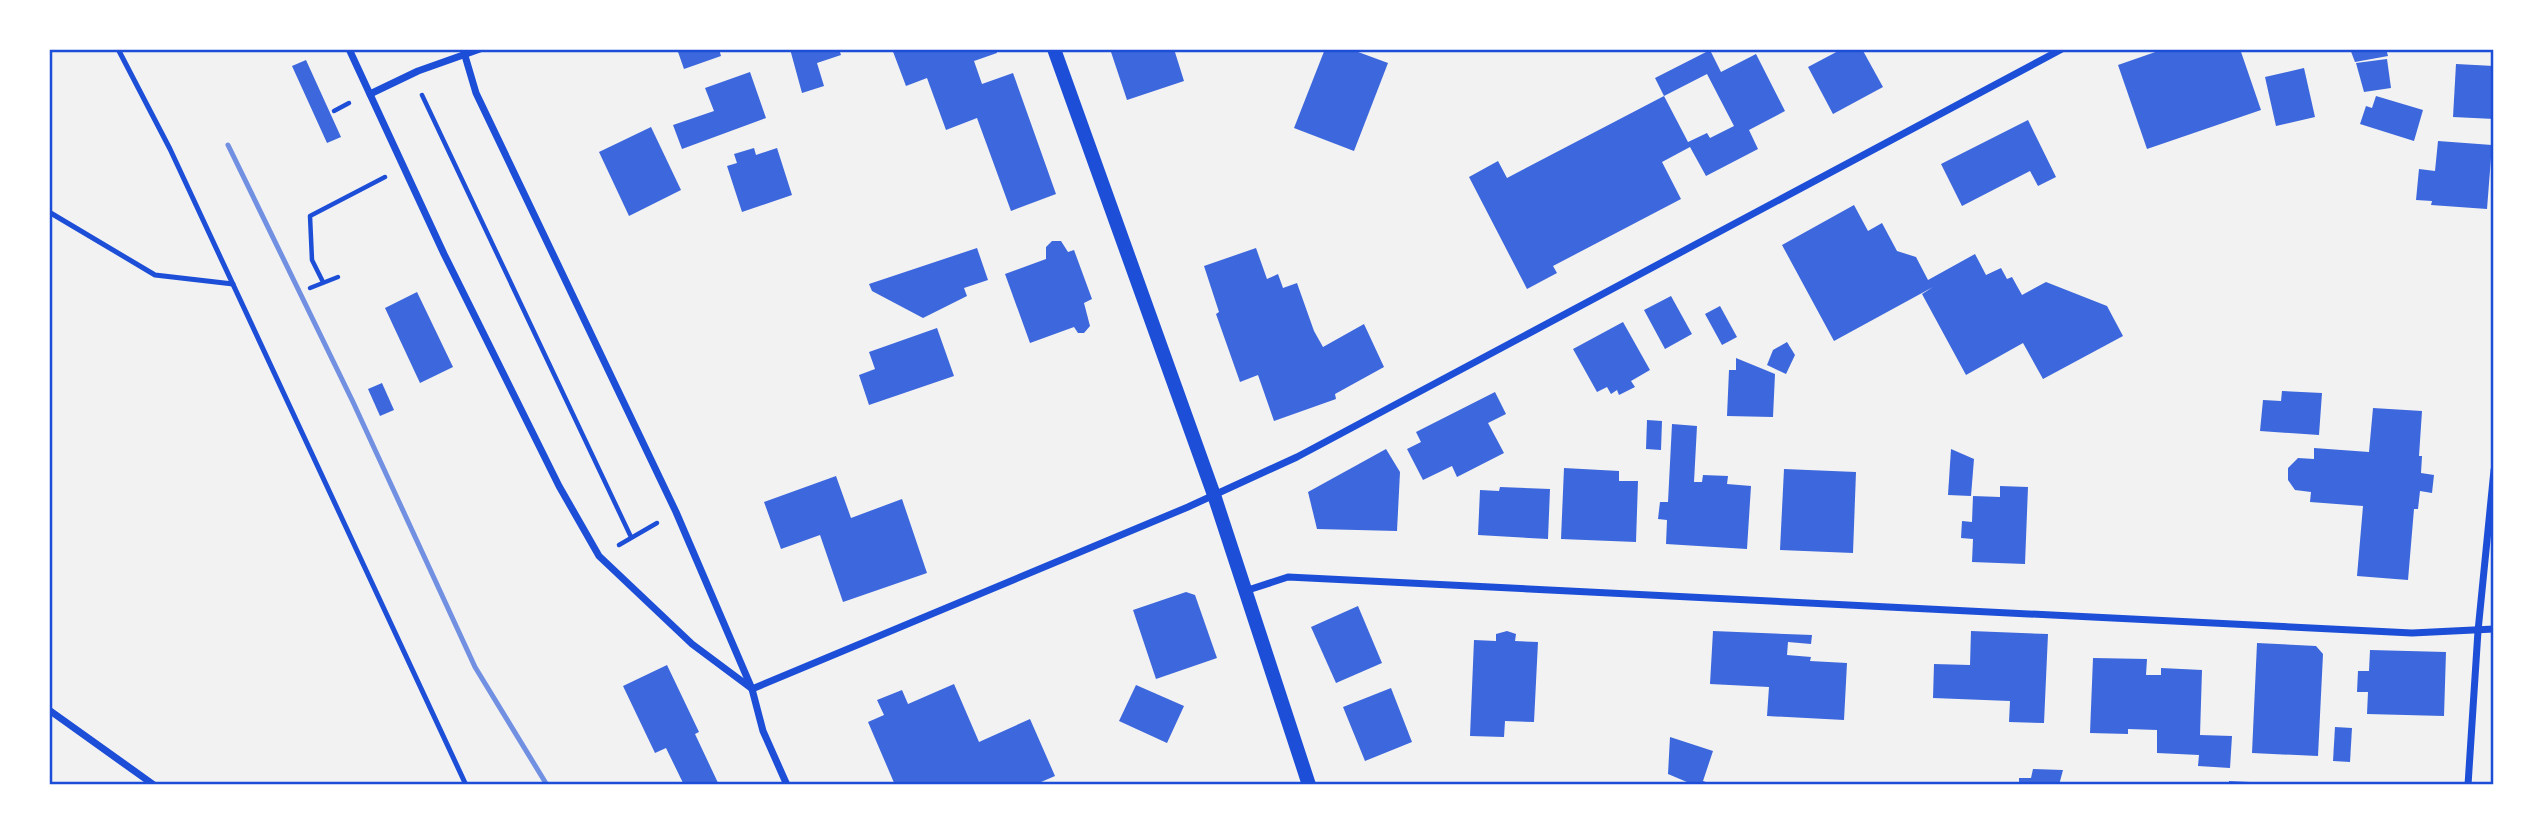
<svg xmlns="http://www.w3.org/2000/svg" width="2543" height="834" viewBox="0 0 2543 834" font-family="'Source Sans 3',sans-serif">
<rect width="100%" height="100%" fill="#f2f2f2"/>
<!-- building -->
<g fill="#3d67dc" fill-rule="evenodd">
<polygon points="677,49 719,49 721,56 684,69"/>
<polygon points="790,49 839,49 841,55 817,63 824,86 802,93"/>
<polygon points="892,49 996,49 997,53 974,61 982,84 1013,73 1056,194 1011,211 977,118 946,130 927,78 906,86"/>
<polygon points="1110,49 1174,49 1184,81 1127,100"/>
<polygon points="1325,49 1350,49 1388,63 1354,151 1294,128"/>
<polygon points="1842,49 1862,49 1883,87 1833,114 1808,67"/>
<polygon points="2164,49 2240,49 2261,110 2147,149 2118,65"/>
<polygon points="2350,49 2386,49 2388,56 2355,62"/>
<path d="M 1710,50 L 1721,72 L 1756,54 L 1785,111 L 1749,130 L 1758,149 L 1706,176 L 1690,147 L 1662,162 L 1681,199 L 1553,266 L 1557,273 L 1527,289 L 1469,177 L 1498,161 L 1507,178 L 1664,96 L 1655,78 ZM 1707,74 L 1734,126 L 1710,138 L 1707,133 L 1688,142 L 1664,96 Z"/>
<polygon points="2387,59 2391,88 2364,92 2356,63"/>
<polygon points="306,60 341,137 327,143 292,66"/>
<polygon points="2456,64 2494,66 2494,119 2453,117"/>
<polygon points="2304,68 2315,117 2276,126 2265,77"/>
<polygon points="750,72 766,118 682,149 673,125 714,111 705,88"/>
<polygon points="2376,96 2423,110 2414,141 2360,124 2366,106 2372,108"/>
<polygon points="2028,120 2056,177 2038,186 2030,171 1962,206 1941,164"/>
<polygon points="651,127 681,190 629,216 599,152"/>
<polygon points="2438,141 2492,145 2487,209 2431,205 2432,201 2416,200 2419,169 2435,171"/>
<polygon points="754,148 756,155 777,148 792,195 742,212 727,166 737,163 734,154"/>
<polygon points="1854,205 1868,231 1882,223 1897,251 1916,257 1928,280 1975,254 1986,275 2001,268 2007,279 2012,277 2022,295 2046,282 2107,306 2123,336 2043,379 2023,343 1966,375 1922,294 1933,287 1834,341 1782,245"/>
<polygon points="1052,241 1061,241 1068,252 1074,250 1092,299 1084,303 1090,326 1084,333 1078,333 1074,327 1030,343 1005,274 1046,259 1046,247"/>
<polygon points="977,248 988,280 964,288 967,296 923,318 872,291 869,284"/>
<polygon points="1256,248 1267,279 1278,274 1283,288 1297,283 1314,331 1323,347 1364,324 1384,367 1335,394 1336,399 1274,421 1258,375 1240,382 1216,314 1219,312 1204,266"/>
<polygon points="417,292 453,367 420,383 385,308"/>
<polygon points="1671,296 1692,334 1665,349 1644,310"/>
<polygon points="1720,306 1737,337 1722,345 1705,314"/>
<polygon points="1623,322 1650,370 1631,381 1635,387 1619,395 1617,390 1611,394 1607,387 1597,392 1573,349"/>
<polygon points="937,328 954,376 869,405 859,375 875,369 869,352"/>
<polygon points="1787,342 1795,355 1786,374 1767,365 1773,350"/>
<polygon points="1736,358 1775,374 1773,417 1727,416 1729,370 1736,370"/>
<polygon points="382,383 394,410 380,416 368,389"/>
<polygon points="2282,391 2322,393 2319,435 2260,431 2263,400 2281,401"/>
<polygon points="1495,392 1506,414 1488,423 1504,453 1457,477 1452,466 1423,480 1407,449 1421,442 1416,432"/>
<polygon points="2373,408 2422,411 2419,456 2422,456 2421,473 2434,475 2432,493 2420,491 2418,509 2414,509 2408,580 2357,576 2363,506 2310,502 2311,492 2295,490 2288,480 2288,468 2298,458 2314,459 2314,448 2369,452"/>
<polygon points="1647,420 1662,421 1661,450 1646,449"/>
<polygon points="1672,424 1697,426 1694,482 1702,482 1703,475 1728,476 1727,484 1751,486 1747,549 1666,544 1667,520 1658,519 1660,502 1668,502"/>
<polygon points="1386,449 1400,472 1397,531 1317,529 1308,492"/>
<polygon points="1951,449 1974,459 1971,496 1948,495"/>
<polygon points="1564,468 1619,471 1619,481 1638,481 1636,542 1561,539"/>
<polygon points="1784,469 1856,472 1853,553 1780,550"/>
<polygon points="836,476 851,518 902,499 927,573 843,602 820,535 781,549 764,502"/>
<polygon points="2000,486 2028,487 2025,564 1972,562 1973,539 1961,538 1962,521 1972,522 1973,496 2000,497"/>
<polygon points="1500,487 1550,489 1548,539 1478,535 1480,490 1499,491"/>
<polygon points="1186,592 1195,595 1217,658 1156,679 1133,610"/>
<polygon points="1358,606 1382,663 1336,683 1311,627"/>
<polygon points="1507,631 1516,634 1515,641 1538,642 1534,722 1505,721 1504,737 1470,736 1474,640 1496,641 1496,634"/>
<polygon points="1713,631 1812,635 1811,644 1788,642 1787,655 1811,657 1810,661 1847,663 1844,720 1767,716 1769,687 1710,684"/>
<polygon points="1971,631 2048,634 2044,723 2009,722 2010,701 1933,698 1934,664 1970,665"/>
<polygon points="2257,643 2316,646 2323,654 2318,756 2252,753"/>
<polygon points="2370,650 2446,652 2444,716 2367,714 2368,692 2357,692 2358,671 2369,671"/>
<polygon points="2093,658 2147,659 2146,675 2161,675 2161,668 2202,670 2200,735 2232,736 2230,768 2198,766 2199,755 2157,753 2157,730 2128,729 2128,734 2090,733"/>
<polygon points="667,665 699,732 695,734 719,785 684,785 666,748 655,753 623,686"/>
<polygon points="954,684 979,742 1030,719 1055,776 1034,785 895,785 868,722 884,715 877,700 902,690 908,704"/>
<polygon points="1136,685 1184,706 1167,743 1119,721"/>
<polygon points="1391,688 1412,742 1365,761 1343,707"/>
<polygon points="2335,727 2352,728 2350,762 2333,761"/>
<polygon points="1670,737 1713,751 1703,781 1714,785 1694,785 1668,774"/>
<polygon points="2033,769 2063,770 2059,785 2019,785 2019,778 2031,778"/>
<polygon points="2229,781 2250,782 2250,785 2229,785"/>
</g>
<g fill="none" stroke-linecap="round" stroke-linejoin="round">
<!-- path -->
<g stroke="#1d4ed8" stroke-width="4.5">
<polyline points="422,95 631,537"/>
<polyline points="334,111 349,103"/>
<polyline points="323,282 312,260 310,216 385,177"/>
<polyline points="310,288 338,277"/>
<polyline points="619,545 657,523"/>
</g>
<!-- service -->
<g stroke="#1d4ed8" stroke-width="5">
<polyline points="118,49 170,149 466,785"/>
<polyline points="49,212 155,275 233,284"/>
</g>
<!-- minor -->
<g stroke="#1d4ed8" stroke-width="7">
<polyline points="349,49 444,254 559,486 599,556 692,644 751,688"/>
<polyline points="463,49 476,93 676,512 752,689 763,731 787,785"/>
<polyline points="370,94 418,71 480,49"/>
<polyline points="1245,591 1288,577 2412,633 2494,629"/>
<polyline points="752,689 1188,507 1297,457 2062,49"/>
<polyline points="49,710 154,785"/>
<polyline points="2468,785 2478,631 2494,470"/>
</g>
<!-- secondary -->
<polyline stroke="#1d4ed8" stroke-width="14" points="1054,49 1214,495 1309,785"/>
<!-- rail -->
<polyline stroke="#7290e2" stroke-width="5" points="228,145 353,402 475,667 547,785"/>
</g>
<!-- border -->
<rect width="2543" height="834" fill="none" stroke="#ffffff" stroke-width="102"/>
<rect x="51" y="51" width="2441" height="732" fill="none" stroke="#1d4ed8" stroke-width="2.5"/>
</svg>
